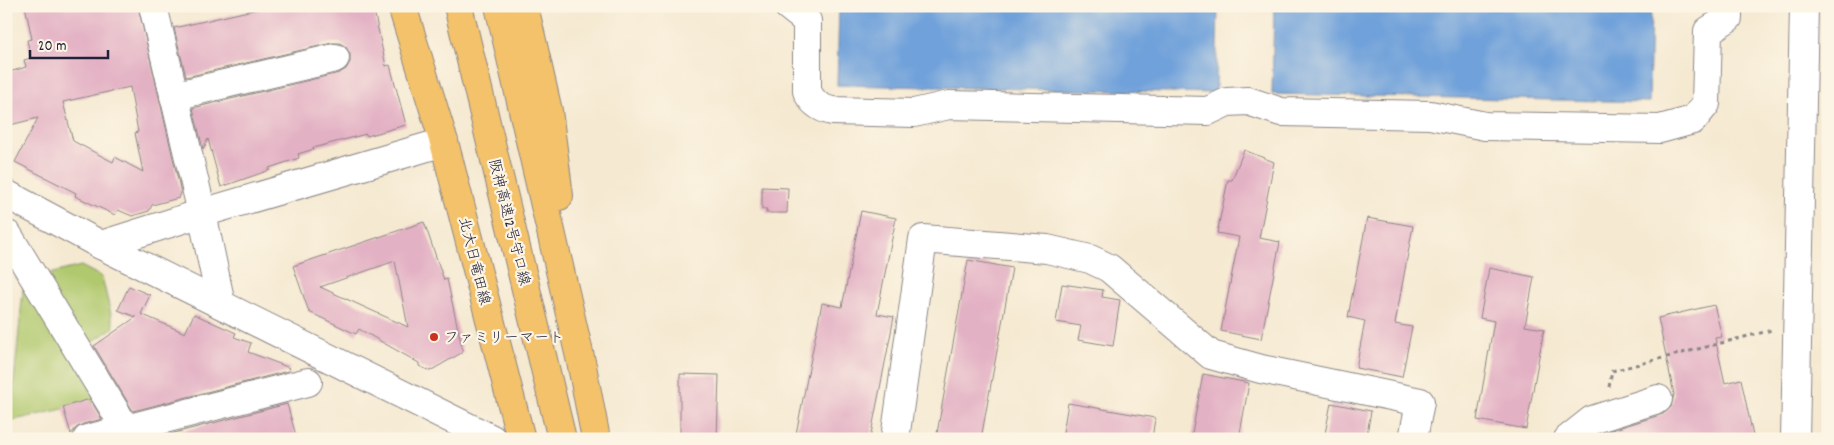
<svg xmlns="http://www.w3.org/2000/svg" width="1834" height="445" viewBox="0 0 1834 445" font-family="Dekko,'Klee One',sans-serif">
<rect width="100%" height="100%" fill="#fcf5e5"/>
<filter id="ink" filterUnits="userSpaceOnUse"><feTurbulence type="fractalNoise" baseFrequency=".02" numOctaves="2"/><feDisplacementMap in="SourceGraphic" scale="10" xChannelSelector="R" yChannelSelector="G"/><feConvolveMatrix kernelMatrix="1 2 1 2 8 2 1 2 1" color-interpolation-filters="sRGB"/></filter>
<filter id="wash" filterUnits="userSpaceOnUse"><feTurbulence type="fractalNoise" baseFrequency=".0096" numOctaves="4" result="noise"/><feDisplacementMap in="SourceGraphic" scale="20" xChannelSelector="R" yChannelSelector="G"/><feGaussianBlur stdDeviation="1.12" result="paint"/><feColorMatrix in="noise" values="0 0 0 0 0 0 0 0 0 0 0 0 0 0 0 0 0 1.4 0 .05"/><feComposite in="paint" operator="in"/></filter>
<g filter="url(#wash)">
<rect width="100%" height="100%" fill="#f5e9d1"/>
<!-- green -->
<g fill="#b1c96e" stroke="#6a7654">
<polygon points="81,266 102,277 114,327 81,350 37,277"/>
<polygon points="25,270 98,401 10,421"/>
</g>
<!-- water -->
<g fill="#6fa1da" stroke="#48628a">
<polygon points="839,6 1218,6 1216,93 837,85"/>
<polygon points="1274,6 1651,6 1649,102 1272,94"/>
</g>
<g id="blocks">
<!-- building -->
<g fill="#e3b1c4" fill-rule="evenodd">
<path d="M 25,6 L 138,6 L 181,193 L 179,198 L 152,205 L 149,211 L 132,216 L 118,210 L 115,215 L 75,196 L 76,193 L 15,162 L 38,118 L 6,126 L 6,73 L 26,67 L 24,60 L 31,58 L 27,40 L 32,39 ZM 130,87 L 138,132 L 135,133 L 143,172 L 115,157 L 113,162 L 73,141 L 63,102 Z"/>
<polygon points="270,6 373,6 386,66 390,65 406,125 367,136 366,134 313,148 314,149 298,154 299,158 269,168 270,170 221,187 208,139 203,149 193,108 339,73 346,69 350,62 350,54 346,47 340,43 332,43 186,77 174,28"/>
<polygon points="1244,150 1274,162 1259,238 1280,242 1261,339 1221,331 1239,237 1217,233 1228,180 1232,180"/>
<polygon points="762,187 788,188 787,213 766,213 767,209 762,209"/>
<polygon points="861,211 896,218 877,314 894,317 870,439 795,439 822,303 842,307"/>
<polygon points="1367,218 1413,226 1395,324 1412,327 1402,377 1356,368 1365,321 1348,317"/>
<path d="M 424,222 L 444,280 L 447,279 L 463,352 L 430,371 L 419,366 L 419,363 L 359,329 L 356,334 L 309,312 L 293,266 ZM 395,261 L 408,327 L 320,287 Z"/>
<polygon points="968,260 1012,268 981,439 936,439"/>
<polygon points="1489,268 1534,277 1525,326 1544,329 1526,429 1477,420 1494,321 1480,318"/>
<polygon points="1062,284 1103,290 1102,297 1120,300 1113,346 1078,340 1081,326 1056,322"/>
<polygon points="129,286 150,295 141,314 185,333 194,314 236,333 234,337 251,343 248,352 290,368 288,371 133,411 94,346 136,317 118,310"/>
<polygon points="1714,305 1722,337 1715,338 1725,383 1741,379 1753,436 1742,439 1593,439 1599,434 1663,414 1671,407 1674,394 1658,318"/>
<polygon points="680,374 719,375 717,439 680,439"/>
<polygon points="1203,374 1249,383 1239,439 1191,439"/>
<polygon points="90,399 102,419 83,424 76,428 71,434 63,407"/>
<polygon points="1068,403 1155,418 1152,439 1062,439"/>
<polygon points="1331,403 1371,411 1366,439 1324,439"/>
<polygon points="287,404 297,439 151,439"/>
</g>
</g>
</g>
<g filter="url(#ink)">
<use href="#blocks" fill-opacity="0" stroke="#8c8686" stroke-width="1"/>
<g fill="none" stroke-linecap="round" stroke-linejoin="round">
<!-- minor casing -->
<g stroke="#8c8686" stroke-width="30">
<g id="minor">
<polyline points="153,6 202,213 221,304"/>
<path d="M 788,6 L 807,21 L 807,91 C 812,103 820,108 832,111 L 914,113 L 949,105 L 1208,111 L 1227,102 L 1248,101 L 1281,112 L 1430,115 L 1485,126 L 1660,129 L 1693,120 L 1706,104 L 1708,31 L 1728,18 L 1728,6"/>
<polyline points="174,96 335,58"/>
<polyline points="6,194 101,245 492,439"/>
<polyline points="8,235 126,429"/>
<polyline points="101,245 202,213 444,142"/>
<polyline points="87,439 308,382"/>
<polyline points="895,439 923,239 1047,249 1090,259 1109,268 1211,355 1261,369 1420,402 1413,439"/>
<polyline points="1568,439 1592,420 1658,399"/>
<polyline points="1795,439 1804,6"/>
</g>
</g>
<!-- major casing -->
<g stroke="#8c8686" stroke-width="30">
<polyline id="major" points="402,6 444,142 521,439"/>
</g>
<!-- highway casing -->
<g stroke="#8c8686" stroke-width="30">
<g id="highway">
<polyline points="458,6 562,439"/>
<polyline points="499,6 582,366 596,439"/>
<polyline points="524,6 548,111 559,196"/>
</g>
</g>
<!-- path -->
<polyline stroke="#8c8686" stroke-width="3" stroke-dasharray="4 4" stroke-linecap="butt" points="1609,387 1612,371 1772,330"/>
<!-- minor -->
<use href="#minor" stroke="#fff" stroke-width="28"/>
<!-- major -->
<use href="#major" stroke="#f3c26a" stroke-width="28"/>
<!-- highway -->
<use href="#highway" stroke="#f3c26a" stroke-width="28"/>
</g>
</g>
<!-- markers -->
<circle fill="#c8321e" stroke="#fcf5e5" stroke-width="2" cx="434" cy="337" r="5"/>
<g text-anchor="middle" stroke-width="4.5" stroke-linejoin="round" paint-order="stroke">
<!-- street labels -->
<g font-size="15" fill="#22223b" stroke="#fcf5e5">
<text transform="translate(510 222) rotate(76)" y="5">阪神高速12号守口線</text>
<text transform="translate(475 261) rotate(76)" y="5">北大日竜田線</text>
</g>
<!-- poi labels -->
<g font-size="15" fill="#22223b" stroke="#fcf5e5" text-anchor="start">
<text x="444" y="342">ファミリーマート</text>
</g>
</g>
<!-- margin -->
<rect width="1834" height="445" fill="none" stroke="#fcf5e5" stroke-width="25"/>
<!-- scale -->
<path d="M30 50v8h78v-8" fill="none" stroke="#22223b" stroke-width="2.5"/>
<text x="38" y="50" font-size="15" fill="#22223b" stroke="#fcf5e5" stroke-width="4" paint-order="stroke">20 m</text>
</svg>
